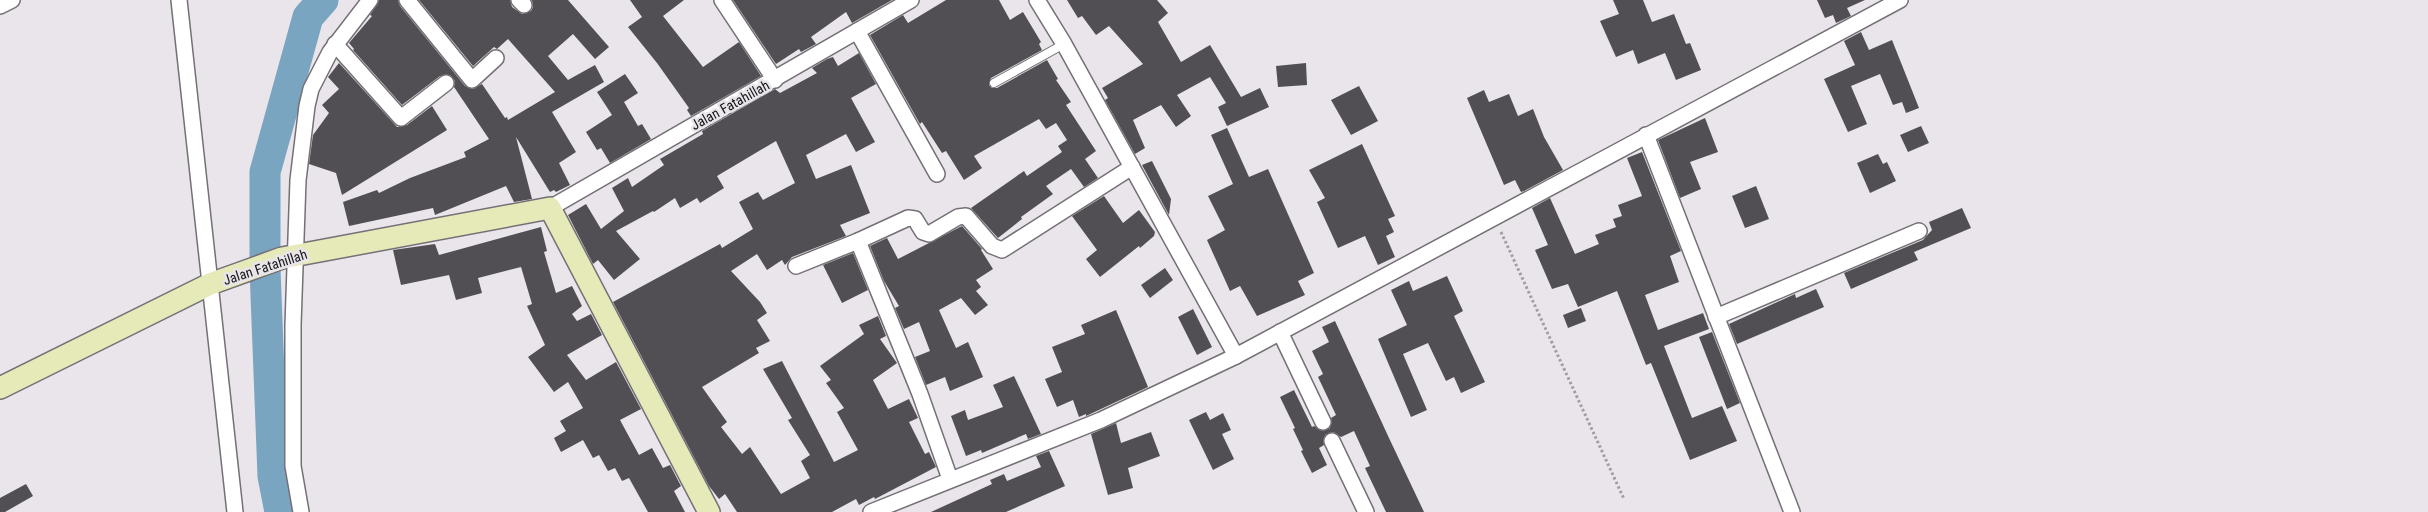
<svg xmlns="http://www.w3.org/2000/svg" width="2428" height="512" viewBox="0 0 2428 512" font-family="'Roboto Condensed',sans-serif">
<rect width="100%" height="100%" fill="#e9e5eb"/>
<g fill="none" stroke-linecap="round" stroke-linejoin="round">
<!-- river -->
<polyline stroke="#79a5c0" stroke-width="31" points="280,512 273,476 265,269 265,172 308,17 323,0"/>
</g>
<!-- building -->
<g fill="#524f54">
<polygon points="379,0 398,0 400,6 465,86 473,89 482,84 505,118 507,117 508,120 555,92 508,39 497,49 494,47 473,66 419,0 510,0 512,7 522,14 531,11 533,7 532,0 568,0 609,47 595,59 573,34 548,56 568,80 595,65 604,82 552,112 576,152 559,163 570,185 556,192 554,190 550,192 516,137 532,199 514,202 506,186 435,215 433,208 349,226 343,202 377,190 379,193 410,178 466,157 464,152 489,139 454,87 455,81 450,75 440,76 402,105 353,50 354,49 349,43 372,16 370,15"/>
<polygon points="630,0 684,0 663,16 703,67 739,42 761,76 691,116 687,110 689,108 657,63 628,27 642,17"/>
<polygon points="733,0 892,0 852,23 846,12 811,37 816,44 801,52 799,49 776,64"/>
<polygon points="946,0 999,0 1010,20 1023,12 1041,42 1039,44 1042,50 991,78 989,85 992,88 997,88 1047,60 1058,79 1056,80 1071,102 1066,105 1096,151 1085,159 1098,178 1084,187 1071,169 1046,186 1053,194 1021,217 1022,219 998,238 971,208 1024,171 1027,176 1062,152 1058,146 1067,140 1056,123 1046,129 1039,119 974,156 982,168 964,180 946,151 942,153 922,122 920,124 870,35 903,15 908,23"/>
<polygon points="1067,0 1157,0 1168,13 1158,22 1181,62 1210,45 1241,97 1260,88 1269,107 1227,126 1218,107 1226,103 1210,77 1177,95 1191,116 1176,127 1161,105 1133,120 1145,148 1135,154 1105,100 1108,98 1102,88 1143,64 1109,26 1096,35 1082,16 1078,18"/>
<polygon points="1613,0 1643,0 1652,22 1674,14 1686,44 1690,43 1701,70 1676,80 1665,53 1638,64 1633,50 1616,57 1600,21 1619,14"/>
<polygon points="1817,0 1865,0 1847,8 1851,16 1836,23 1833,15 1825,18"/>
<polygon points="1861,32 1869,50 1892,40 1919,108 1906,113 1902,102 1893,105 1880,74 1851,86 1867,124 1848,132 1824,79 1855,65 1844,41"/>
<polygon points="859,53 876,84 851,98 875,142 856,152 846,134 806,155 816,179 851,165 870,213 840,225 846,236 792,257 785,265 782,260 767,270 757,254 731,271 760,302 767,313 757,320 770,341 756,348 759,353 702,387 727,422 721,427 742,454 750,447 781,494 810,478 801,461 810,455 788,420 792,418 763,369 782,361 834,462 858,450 837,412 844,408 826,383 831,380 820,366 864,334 859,325 878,316 886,336 880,339 897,363 873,380 888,409 909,399 918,418 909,422 925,454 929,452 936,467 875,499 874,497 859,505 856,499 832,512 737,512 725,494 719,499 709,486 613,302 720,244 722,248 753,229 739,202 758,192 763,200 795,183 776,141 717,176 724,188 700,203 697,198 680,208 675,198 654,212 653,211 616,231 640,259 614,280 598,260 593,264 568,215 586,204 601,229 624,211 612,188 628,178 632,187 664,165 660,159 703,134 702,131 775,89 780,93 817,73 812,68 827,59 833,57 838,66"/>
<polygon points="339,63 397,127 407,125 432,106 447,130 342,195 336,173 309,164 313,135 329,113 322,105 339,89 328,77"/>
<polygon points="1306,63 1307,85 1278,87 1276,66"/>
<polygon points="625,74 638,93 624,102 638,126 642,124 651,139 610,163 601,148 597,150 586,132 612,115 597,92"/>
<polygon points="1359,86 1378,121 1351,135 1331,100"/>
<polygon points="1484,90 1489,102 1509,94 1518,116 1533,109 1544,137 1563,170 1524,191 1521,192 1515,180 1504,185 1467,98"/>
<polygon points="1705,118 1718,152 1690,162 1701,189 1680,198 1658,140"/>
<polygon points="1921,126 1929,143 1908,152 1900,135"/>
<polygon points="1227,128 1249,177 1268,169 1314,273 1298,281 1305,295 1257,316 1240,286 1230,291 1207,240 1225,230 1208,196 1233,184 1211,135"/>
<polygon points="1362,144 1395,216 1388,219 1394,232 1386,236 1395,257 1378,265 1365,236 1338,248 1317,202 1325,198 1309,170"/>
<polygon points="1642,152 1681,251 1670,256 1679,282 1645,295 1658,330 1703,313 1709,329 1664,346 1692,418 1722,406 1737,441 1690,460 1651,363 1646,365 1617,291 1578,307 1568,284 1552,289 1535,250 1548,245 1532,208 1550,198 1575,254 1599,244 1595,235 1616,227 1613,219 1622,216 1618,205 1642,196 1627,158"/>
<polygon points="1878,154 1883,164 1887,162 1896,181 1870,193 1857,163"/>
<polygon points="1152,161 1171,199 1169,215 1142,165"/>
<polygon points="1756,186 1769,219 1745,228 1732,196"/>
<polygon points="1104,196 1123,223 1139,210 1155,232 1154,236 1140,248 1139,246 1100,277 1086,259 1097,250 1072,216"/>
<polygon points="1962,208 1971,228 1914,252 1918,260 1851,289 1844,273 1923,240 1932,230 1929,222"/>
<polygon points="962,226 982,249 981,250 993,269 976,280 981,287 976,291 988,305 975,315 961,298 939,310 956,348 968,342 983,377 950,391 945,377 926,385 915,357 930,351 919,322 904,329 895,308 899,306 884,281 870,246 887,238 898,259"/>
<polygon points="541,227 547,251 544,252 556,293 572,286 582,306 572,314 577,321 591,314 602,335 567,355 586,380 616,362 641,409 620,420 639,455 652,448 663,468 670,465 681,486 674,491 685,512 648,512 629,478 622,481 615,468 608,471 599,455 593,458 583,440 561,452 554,438 566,431 560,421 583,408 568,382 554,392 528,357 545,345 527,306 532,304 521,267 478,278 482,293 456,300 449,275 401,285 393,250 435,244 439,255"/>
<polygon points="853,253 868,290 842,303 823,265"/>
<polygon points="1165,268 1173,280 1150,298 1141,285"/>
<polygon points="1447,276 1463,311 1454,316 1485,382 1461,393 1454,377 1446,381 1428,343 1403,354 1427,410 1411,417 1378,339 1407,325 1391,290 1409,281 1413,291"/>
<polygon points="1816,289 1824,307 1737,344 1729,324 1795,294 1796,298"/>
<polygon points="1581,308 1586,321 1568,328 1563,315"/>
<polygon points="1193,309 1212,347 1197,355 1178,317"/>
<polygon points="1116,310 1148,387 1086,416 1086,414 1079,417 1073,400 1057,407 1045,379 1062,372 1052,347 1085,334 1081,325"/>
<polygon points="1335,321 1389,438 1424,512 1386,512 1365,468 1370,466 1354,431 1341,437 1333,432 1325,435 1324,445 1319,448 1327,465 1312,473 1301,451 1303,450 1293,429 1295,428 1280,397 1294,390 1312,427 1314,426 1323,431 1330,428 1331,418 1336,415 1318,377 1323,374 1312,351 1329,342 1322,327"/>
<polygon points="1712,332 1740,403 1727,409 1699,337"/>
<polygon points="1014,376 1041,434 1028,439 1026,434 982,453 981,450 966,456 951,416 965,410 968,420 1003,407 993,385"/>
<polygon points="1206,412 1210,420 1223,413 1231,430 1222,434 1234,459 1213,470 1189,420"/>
<polygon points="1116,423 1121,443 1151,432 1160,456 1128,468 1133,488 1108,495 1091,434"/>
<polygon points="1049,451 1065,486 1006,512 931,512 992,484 990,480 1004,474 1007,481 1041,467 1036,456"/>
<polygon points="26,484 33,496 5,512 0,512 0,498"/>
</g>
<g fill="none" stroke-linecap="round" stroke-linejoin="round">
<!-- lane casing -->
<g stroke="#747076" stroke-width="10">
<polyline id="lane" points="994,83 1064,44"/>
</g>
<!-- street casing -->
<g stroke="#747076" stroke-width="18">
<g id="street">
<polyline points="179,0 235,512"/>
<polyline points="407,0 472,80 496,58"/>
<polyline points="519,0 524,5"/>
<polyline points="722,0 775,80"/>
<polyline points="1037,0 1064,44 1236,356"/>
<polyline points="0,6 12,0"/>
<polyline points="857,31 937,174"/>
<polyline points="335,44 401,118 446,83"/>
<polyline points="1646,135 1792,512"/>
<polyline points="550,208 911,0"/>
<polyline points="796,266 858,241"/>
<polyline points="1716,317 1919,231"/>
<polyline points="1280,332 1323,422"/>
<polyline points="1332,441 1366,512"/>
<polyline points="950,479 920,394 858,241 908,218 915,219 923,232 929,234 958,217 966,216 992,246 1002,250 1132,167"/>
<polyline points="301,512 293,466 293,325 298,180 307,106 311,89 330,52 370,0"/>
<polyline points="871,512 1101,420 1236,356 1900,0"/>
</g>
</g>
<!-- secondary casing -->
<g stroke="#747076" stroke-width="24">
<polyline id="secondary" points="0,388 210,284 282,258 550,208 709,512"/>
</g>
<!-- path -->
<polyline stroke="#a19ea3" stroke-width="3" stroke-dasharray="2.5 2.5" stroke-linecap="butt" points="1501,232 1624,499"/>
<!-- lane -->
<use href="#lane" stroke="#fff" stroke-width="8"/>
<!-- street -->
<use href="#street" stroke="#fff" stroke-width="15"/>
<!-- secondary -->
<use href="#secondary" stroke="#e6e9b8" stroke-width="21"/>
</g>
<g text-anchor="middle" stroke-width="5" stroke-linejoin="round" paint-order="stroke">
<!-- street labels -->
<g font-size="14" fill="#161517" stroke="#e9e5eb">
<text transform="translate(730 105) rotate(-29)" y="5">Jalan Fatahillah</text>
<text transform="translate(265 267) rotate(-18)" y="5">Jalan Fatahillah</text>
</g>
</g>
</svg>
